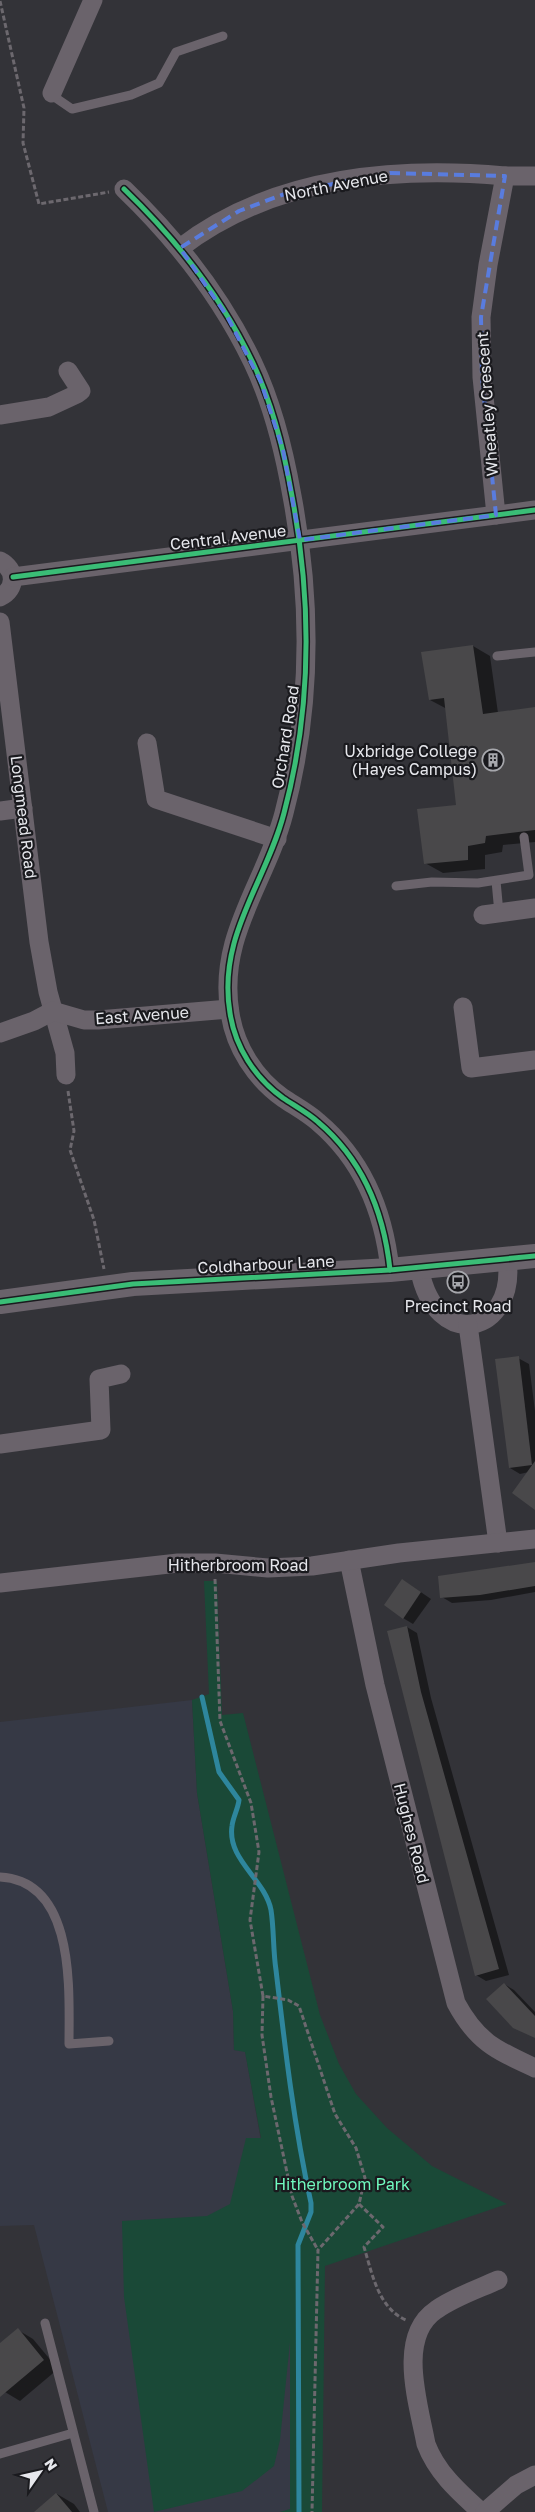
<svg xmlns="http://www.w3.org/2000/svg" width="535" height="2512" viewBox="0 0 535 2512" font-family="'Golos Text',sans-serif">
<rect width="100%" height="100%" fill="#333338"/>
<!-- built -->
<polygon fill="#363945" points="192,1700 197,1793 233,2011 234,2050 245,2051 283,2265 291,2327 290,2510 280,2512 108,2512 34,2225 0,2226 0,1722"/>
<!-- green -->
<polygon fill="#1a4937" points="204,1581 217,1581 222,1715 243,1713 320,2015 339,2064 356,2094 387,2128 432,2166 507,2204 325,2266 322,2512 280,2512 290,2509 290,2342 280,2440 274,2466 242,2491 154,2512 124,2297 122,2221 207,2216 230,2204 246,2138 261,2138 245,2052 234,2050 233,2011 197,1793 192,1700 209,1694"/>
<!-- shadow -->
<g fill="#0007">
<polygon points="473,646 490,656 498,713 535,708 535,842 503,845 502,852 485,855 485,869 443,873 425,863 458,806 447,709 430,700"/>
<polygon points="518,1358 529,1364 535,1411 535,1509 529,1472 520,1474 510,1468"/>
<polygon points="535,1565 535,1592 491,1600 452,1603 442,1597"/>
<polygon points="403,1580 431,1599 413,1624 403,1618"/>
<polygon points="407,1627 417,1633 431,1698 509,1975 486,1981 476,1975"/>
<polygon points="504,1984 514,1990 535,2012 535,2038"/>
<polygon points="18,2330 33,2339 58,2369 20,2401 5,2392 0,2386 0,2345"/>
<polygon points="57,2494 74,2504 80,2512 36,2512"/>
</g>
<g fill="none" stroke-linecap="round" stroke-linejoin="round">
<!-- stream -->
<path stroke="#2e869d" stroke-width="5" d="M 202,1697 L 219,1772 L 239,1800 C 238,1809 233,1817 232,1826 C 227,1860 265,1879 271,1910 C 274,1929 273,1951 276,1970 C 285,2048 294,2126 311,2203 L 311,2212 L 298,2245 L 299,2512"/>
</g>
<!-- building -->
<g fill="#49484a">
<polygon points="473,645 483,714 535,707 535,830 486,836 485,843 468,846 468,860 424,864 417,809 456,805 444,698 429,700 421,652"/>
<polygon points="519,1356 532,1465 509,1468 495,1359"/>
<polygon points="535,1461 535,1510 512,1493"/>
<polygon points="535,1562 535,1586 480,1595 440,1598 438,1576"/>
<polygon points="402,1579 421,1592 403,1619 384,1605"/>
<polygon points="407,1626 421,1692 499,1969 475,1976 387,1631"/>
<polygon points="504,1983 535,2016 535,2038 513,2028 486,1999"/>
<polygon points="18,2328 44,2360 0,2397 0,2343"/>
<polygon points="56,2493 72,2512 34,2512"/>
</g>
<g fill="none" stroke-linecap="round" stroke-linejoin="round">
<!-- path -->
<g stroke="#6c686e" stroke-width="3" stroke-dasharray="5 2.5" stroke-linecap="butt">
<polyline points="0,1 24,108 23,143 39,204 109,192"/>
<polyline points="68,1091 74,1131 70,1150 94,1220 104,1269"/>
<polyline points="215,1579 220,1721 251,1803 259,1852 250,1920 263,1996 288,2000 299,2006 335,2114 356,2148 365,2178 359,2204 318,2250 312,2512"/>
<polyline points="263,1996 262,2035 271,2097 292,2196 302,2222 318,2250"/>
<path d="M 359,2204 L 383,2227 L 364,2247 C 372,2273 378,2308 406,2320"/>
</g>
<!-- service -->
<g stroke="#6a636b" stroke-width="9">
<polyline points="52,93 53,96 72,109 131,95 159,83 176,52 223,36"/>
<polyline points="497,656 535,652"/>
<polyline points="496,881 499,913"/>
<polyline points="396,886 432,882 478,883 529,875 524,837"/>
<path d="M 0,1877 C 76,1881 69,1990 69,2044 L 109,2041"/>
<polyline points="45,2323 94,2512"/>
<polyline points="0,2454 73,2433"/>
</g>
<!-- minor -->
<g stroke="#6a636b" stroke-width="19">
<polyline points="52,93 93,0"/>
<path d="M 124,189 C 177,240 221,296 253,363 C 273,405 284,450 292,496 C 312,602 312,708 284,813 C 266,883 217,936 230,1013 C 235,1047 255,1078 283,1098 C 295,1106 308,1113 318,1122 C 363,1160 384,1213 390,1270"/>
<path d="M 180,248 C 272,177 393,166 505,176"/>
<polyline points="0,415 49,407 77,394 81,391 68,371"/>
<polyline points="496,515 482,377 481,317 488,265 505,176 535,176"/>
<path d="M 0,561 C 16,569 17,589 0,597"/>
<polyline points="13,577 535,510"/>
<polyline points="0,622 39,942 48,992 65,1053 66,1075"/>
<polyline points="147,743 156,799 277,839"/>
<polyline points="0,811 23,808"/>
<polyline points="483,915 535,908"/>
<polyline points="463,1007 471,1068 535,1060"/>
<polyline points="0,1033 34,1021 53,1011 84,1020 98,1020 229,1009"/>
<path d="M 419,1267 C 435,1355 517,1333 507,1260"/>
<polyline points="468,1325 498,1543"/>
<polyline points="0,1444 101,1430 99,1379 121,1374"/>
<path d="M 349,1560 L 375,1685 L 456,2003 C 477,2042 496,2050 535,2068"/>
<polyline points="0,1583 178,1563 215,1563 268,1568 312,1566 399,1553 535,1539"/>
<path d="M 481,2512 C 459,2492 437,2473 426,2444 C 419,2405 396,2337 436,2310 C 454,2297 478,2289 498,2280"/>
<polyline points="485,2512 516,2485 535,2475"/>
</g>
<!-- tertiary -->
<polyline stroke="#6a636b" stroke-width="24" points="0,1302 133,1284 390,1270 535,1256"/>
<!-- cycleway casing -->
<g stroke="#1a1a1e" stroke-width="8">
<g id="cycleway">
<path d="M 124,189 C 177,240 221,296 253,363 C 273,405 284,450 292,496 C 312,602 312,708 284,813 C 266,883 217,936 230,1013 C 235,1047 255,1078 283,1098 C 295,1106 308,1113 318,1122 C 363,1160 384,1213 390,1270"/>
<polyline points="13,577 535,510"/>
<polyline points="0,1302 133,1284 390,1270 535,1256"/>
</g>
</g>
<!-- cycleway -->
<use href="#cycleway" stroke="#3abd76" stroke-width="5"/>
</g>
<!-- marked area -->
<path fill="none" stroke="#597cde" stroke-width="4" stroke-dasharray="10 6" stroke-linejoin="round" d="M 390,173 L 505,176 L 481,317 L 482,377 L 496,515 L 300,540 L 283,450 L 261,382 L 227,316 L 180,248 L 239,211 L 287,193 Z"/>
<!-- icons -->
<defs>
<g id="building-ring" transform="scale(1.125)"><circle r="9.5" fill="#1a1a1e" stroke="#a7a8ad" stroke-width="1.5"/><path d="M-4-6H4V6H1V3H-1V6H-4ZM-2.5-4.3h1.7v1.8h-1.7ZM.8-4.3h1.7v1.8H.8ZM-2.5-1h1.7V.8h-1.7ZM.8-1h1.7V.8H.8Z" fill="#a7a8ad"/></g>
<g id="bus-ring" transform="scale(1.125)"><circle r="9.5" fill="#1a1a1e" stroke="#a7a8ad" stroke-width="1.5"/><path d="M-5-6H5V4H4V6H2V4H-2V6H-4V4H-5ZM-3.5-4V0h7V-4ZM-3.5 1.2v1.5H-2V1.2ZM2 1.2v1.5H3.5V1.2Z" fill="#a7a8ad"/></g>
</defs>
<g fill-rule="evenodd">
<use href="#building-ring" x="493" y="760"/>
<use href="#bus-ring" x="458" y="1282"/>
</g>
<g text-anchor="middle" stroke-width="4.5" stroke-linejoin="round" paint-order="stroke">
<!-- street labels -->
<g font-size="16" fill="#e6e7ec" stroke="#1a1a1e">
<text transform="translate(336 185) rotate(-11)" y="6">North Avenue</text>
<text transform="translate(487 404) rotate(-94)" y="6">Wheatley Crescent</text>
<text transform="translate(228 537) rotate(-7)" y="6">Central Avenue</text>
<text transform="translate(285 737) rotate(-81)" y="6">Orchard Road</text>
<text transform="translate(24 817) rotate(83)" y="6">Longmead Road</text>
<text transform="translate(142 1015) rotate(-4)" y="6">East Avenue</text>
<text transform="translate(266 1264) rotate(-3)" y="6">Coldharbour Lane</text>
<text x="238" y="1571">Hitherbroom Road</text>
<text transform="translate(412 1833) rotate(76)" y="6">Hughes Road</text>
</g>
<!-- poi labels -->
<g font-size="16" fill="#e6e7ec" stroke="#1a1a1e" text-anchor="end">
<text x="477" y="757">Uxbridge College<tspan x="477" dy="18">(Hayes Campus)</tspan></text>
<text x="458" y="1312" text-anchor="middle">Precinct Road</text>
</g>
<!-- park labels -->
<g font-size="16" fill="#70fabf" stroke="#1a1a1e">
<text x="342" y="2190">Hitherbroom Park</text>
</g>
</g>
<!-- north arrow -->
<g transform="translate(40 2472) rotate(56)" stroke="#1a1a1e" stroke-width="4" paint-order="stroke">
<path d="M0-4L9 19L0 12L-9 19Z" fill="#e6e7ec"/>
<text y="-8" font-size="14" font-weight="bold" text-anchor="middle" fill="#e6e7ec">N</text>
</g>
</svg>
